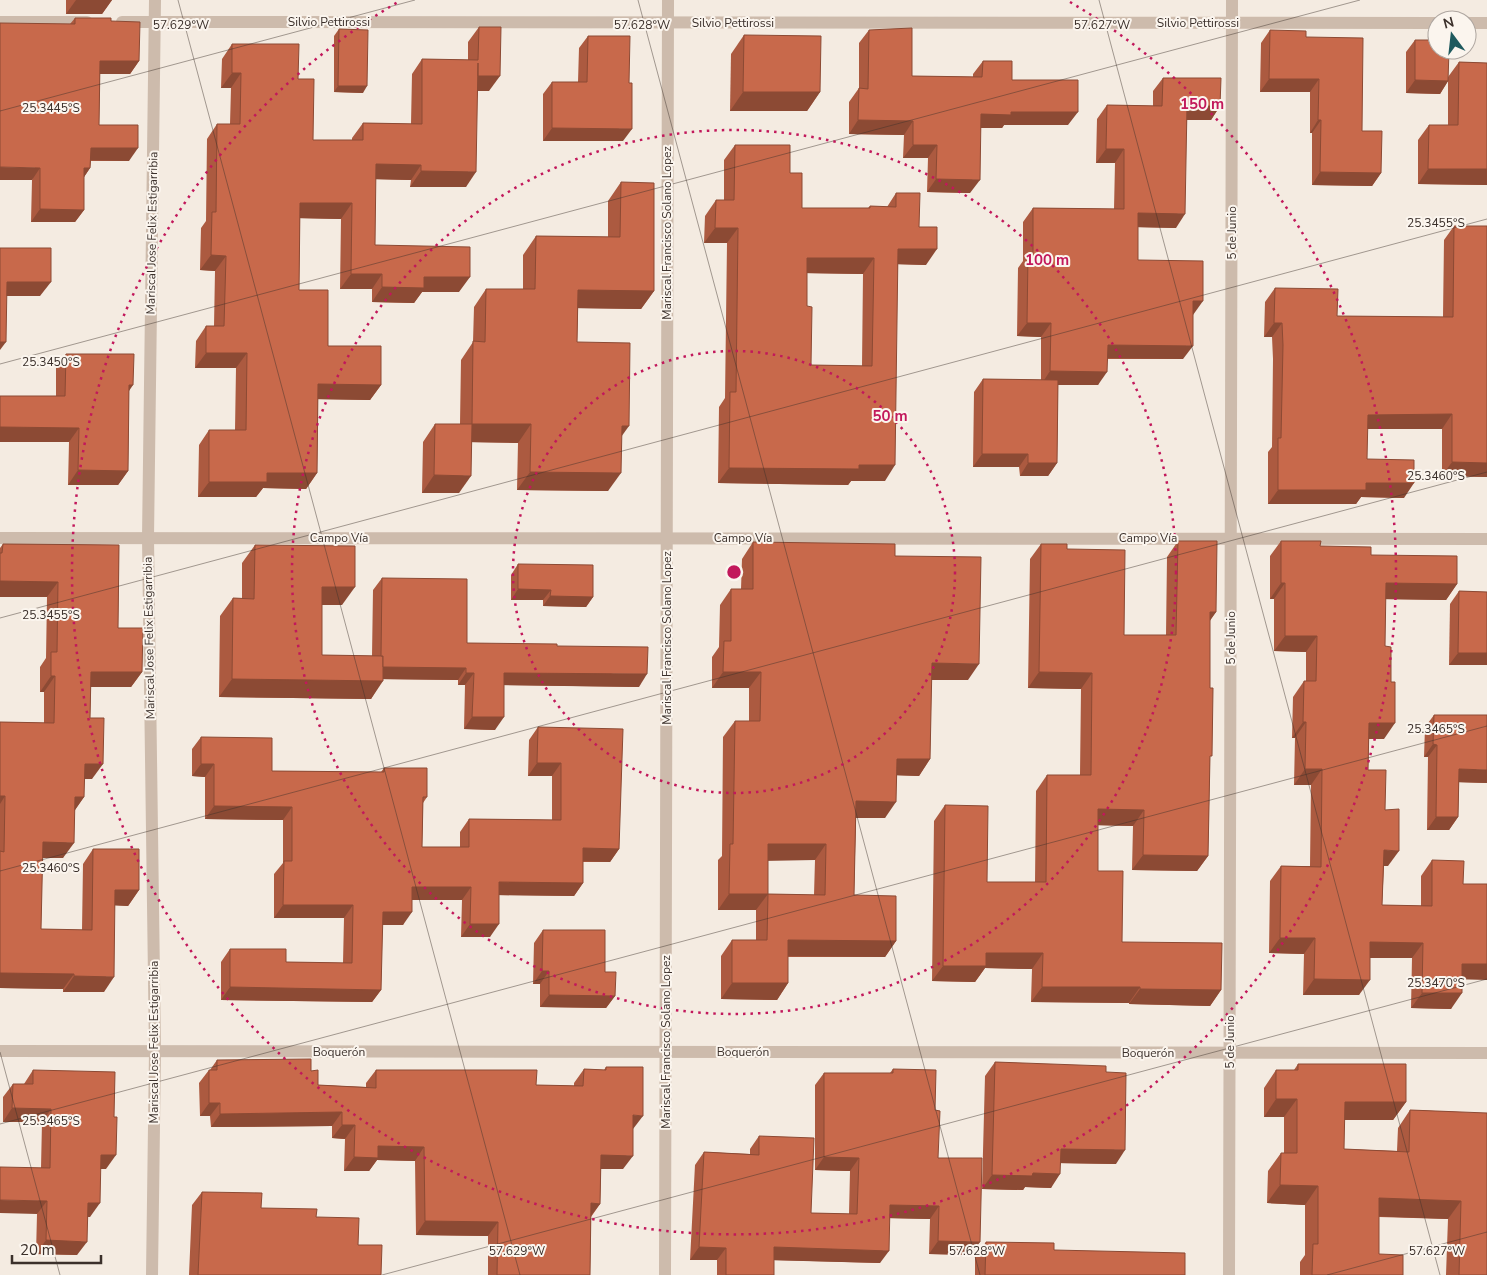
<svg xmlns="http://www.w3.org/2000/svg" width="1487" height="1275" viewBox="0 0 1487 1275" font-family="'Nunito Sans',sans-serif">
<rect width="100%" height="100%" fill="#f4ebe1"/>
<g fill="none" stroke-linecap="round" stroke-linejoin="round">
<!-- minor -->
<g stroke="#cdbbac" stroke-width="12">
<polyline points="0,22 87,22"/>
<polyline points="122,22 1437,23"/>
<polyline points="1467,23 1487,23"/>
<polyline points="0,538 1487,539"/>
<polyline points="0,1051 1487,1053"/>
<polyline points="152,1275 155,1051 148,538 155,0"/>
<polyline points="665,1275 668,0"/>
<polyline points="1229,1275 1232,0"/>
</g>
</g>
<!-- wall -->
<g fill="#ac5a40" fill-rule="evenodd">
<polygon points="66,0 112,0 102,14 66,14"/>
<polygon points="75,18 111,21 139,61 130,74 100,74 99,125 129,161 91,161 90,168 84,177 84,210 75,222 31,222 32,180 70,24"/>
<polygon points="479,27 489,91 478,91 466,187 410,187 411,180 375,179 375,245 459,292 422,292 414,303 372,302 372,289 340,289 341,219 300,218 299,290 328,346 381,385 370,400 318,399 317,473 306,489 263,488 256,497 198,497 199,445 209,430 235,430 236,368 195,368 196,341 206,326 214,326 215,271 200,270 201,228 206,221 207,139 217,124 230,124 231,88 221,88 222,59 232,44 298,79 313,140 352,140 352,138 363,123 411,124 412,74 422,59 468,60 468,42"/>
<polygon points="339,29 363,93 334,92 334,36"/>
<polygon points="869,30 912,76 973,77 973,74 983,61 1012,80 1068,125 1004,125 1002,128 981,128 970,193 927,192 928,158 903,158 904,135 849,134 849,102 859,88 859,43"/>
<polygon points="1270,30 1306,37 1362,131 1381,173 1372,186 1312,185 1312,133 1310,133 1310,92 1260,92 1261,43"/>
<polygon points="744,35 820,92 807,111 730,111 731,54"/>
<polygon points="588,36 623,141 543,141 543,94 552,82 578,82 579,48"/>
<polygon points="1415,40 1448,77 1459,62 1487,63 1487,185 1418,184 1418,140 1429,125 1448,125 1448,81 1440,94 1406,93 1406,52"/>
<polygon points="1163,78 1220,106 1211,120 1187,120 1176,228 1138,227 1138,260 1193,314 1183,359 1108,359 1098,385 1058,385 1057,463 1048,476 1020,476 1019,467 973,467 974,392 983,379 1041,380 1041,337 1017,336 1018,268 1023,261 1023,222 1033,208 1114,209 1115,163 1096,163 1097,119 1107,105 1153,106 1153,91"/>
<path d="M 735,145 L 790,173 L 802,208 L 868,208 L 870,206 L 887,207 L 896,193 L 919,227 L 926,265 L 898,264 L 885,481 L 851,481 L 848,485 L 718,483 L 719,407 L 725,398 L 727,243 L 704,243 L 705,216 L 716,200 L 724,200 L 724,160 ZM 807,273 L 863,274 L 862,366 L 811,365 L 807,306 Z"/>
<polygon points="621,182 654,291 641,309 578,308 577,342 621,436 608,491 517,490 518,443 472,442 459,493 422,493 423,442 435,424 460,424 461,360 473,342 474,307 486,289 523,289 523,255 536,236 608,237 608,201"/>
<polygon points="1454,226 1487,226 1487,477 1442,476 1442,429 1367,429 1367,459 1404,498 1361,497 1356,504 1268,504 1268,452 1272,447 1273,359 1272,337 1264,337 1265,302 1275,288 1337,316 1443,317 1444,240"/>
<polygon points="66,354 129,391 128,471 118,485 68,485 69,442 0,442 0,396 56,396 56,368"/>
<polygon points="1178,541 1216,612 1210,620 1210,759 1208,856 1197,871 1132,870 1133,826 1098,825 1098,871 1122,942 1221,990 1210,1006 1129,1004 1129,1003 1031,1002 1032,969 985,968 975,982 932,981 934,821 945,805 987,882 1035,882 1036,791 1047,775 1080,775 1081,689 1028,688 1030,559 1041,544 1067,549 1124,635 1166,635 1167,557"/>
<polygon points="1281,541 1320,546 1371,555 1457,584 1446,600 1385,599 1384,739 1369,739 1368,770 1385,810 1388,866 1384,866 1382,905 1421,906 1421,876 1432,860 1462,979 1451,1009 1411,1008 1412,958 1370,958 1359,995 1303,995 1304,954 1269,953 1270,881 1281,866 1310,866 1311,785 1294,785 1295,738 1292,738 1293,697 1304,681 1306,681 1306,652 1274,651 1274,599 1270,599 1270,556"/>
<path d="M 753,542 L 895,556 L 968,680 L 931,680 L 930,759 L 919,776 L 897,775 L 885,818 L 856,818 L 854,895 L 896,941 L 885,957 L 788,957 L 788,983 L 777,1000 L 721,999 L 721,956 L 732,940 L 756,940 L 756,910 L 718,910 L 718,860 L 722,856 L 723,737 L 735,721 L 749,721 L 749,688 L 712,688 L 712,657 L 719,647 L 720,605 L 731,589 L 741,589 L 742,559 ZM 768,860 L 815,860 L 814,895 L 768,894 Z"/>
<polygon points="3,544 119,545 118,628 142,672 131,687 91,687 90,718 92,779 84,779 84,797 74,811 63,858 42,858 41,929 82,930 83,864 93,849 139,890 128,906 115,905 104,992 63,992 63,989 0,988 0,722 44,723 44,692 40,692 40,667 46,658 47,597 0,597 0,548"/>
<polygon points="255,545 342,605 322,605 322,655 372,656 373,590 382,578 467,643 557,646 639,687 504,685 495,730 464,729 465,685 458,685 458,680 383,679 371,699 219,697 220,616 233,598 242,599 242,563"/>
<polygon points="518,564 593,597 586,607 543,606 543,600 511,600 511,575"/>
<polygon points="1459,591 1487,592 1487,665 1449,665 1450,604"/>
<polygon points="1434,715 1487,783 1459,782 1458,817 1449,830 1427,830 1428,757 1424,757 1425,727"/>
<polygon points="538,727 619,849 610,862 583,862 583,883 574,896 499,895 490,937 461,937 462,900 412,900 403,925 382,925 381,990 372,1002 221,1000 221,962 230,949 286,962 343,963 344,918 274,918 274,874 283,863 283,820 205,819 205,777 192,776 192,749 201,737 272,771 381,772 384,768 427,797 423,803 422,847 460,847 460,832 469,819 552,820 552,776 528,776 529,740"/>
<polygon points="543,930 605,972 615,996 606,1008 540,1007 540,984 533,984 534,943"/>
<polygon points="217,1060 311,1071 318,1085 366,1087 366,1083 376,1070 536,1085 574,1086 574,1083 584,1069 604,1070 606,1067 633,1129 623,1169 601,1169 600,1204 591,1217 590,1275 488,1275 488,1236 416,1235 415,1161 377,1160 369,1171 344,1171 345,1139 332,1138 332,1126 211,1127 210,1116 200,1116 199,1083 209,1070 210,1070"/>
<polygon points="995,1062 1106,1072 1116,1164 1061,1163 1051,1188 1025,1187 1023,1190 982,1189 985,1076"/>
<polygon points="1298,1064 1406,1102 1393,1120 1344,1120 1344,1149 1397,1151 1398,1128 1410,1110 1459,1112 1487,1275 1446,1275 1448,1219 1379,1217 1379,1254 1403,1275 1300,1275 1300,1262 1305,1255 1305,1205 1267,1203 1268,1171 1281,1153 1284,1153 1284,1117 1264,1117 1264,1088 1276,1070 1294,1070"/>
<polygon points="893,1069 935,1110 938,1158 971,1255 929,1254 930,1219 890,1218 880,1263 774,1260 774,1275 717,1275 717,1260 690,1260 695,1165 704,1152 750,1154 750,1149 759,1136 811,1213 849,1214 850,1171 815,1170 815,1085 824,1073 890,1073"/>
<polygon points="33,1070 106,1169 100,1169 90,1217 88,1217 77,1255 36,1254 37,1214 41,1168 42,1122 3,1122 3,1097 13,1084 24,1084"/>
<polygon points="202,1192 261,1208 316,1217 358,1245 381,1275 189,1275 192,1205"/>
<polygon points="986,1242 1054,1250 1185,1275 975,1275 975,1257"/>
</g>
<!-- shaded-wall -->
<g fill="#8c4a34">
<polygon points="76,0 112,0 102,14 66,14"/>
<polygon points="100,61 139,61 130,74 91,74"/>
<polygon points="232,73 241,73 231,88 221,88"/>
<polygon points="478,76 500,76 489,91 467,91"/>
<polygon points="1269,79 1319,79 1310,92 1260,92"/>
<polygon points="1415,80 1448,81 1440,94 1406,93"/>
<polygon points="338,86 367,86 363,93 334,92"/>
<polygon points="743,92 820,92 807,111 730,111"/>
<polygon points="1187,106 1220,106 1211,120 1177,120"/>
<polygon points="1011,112 1078,112 1068,125 1004,125 1002,128 971,128 981,114"/>
<polygon points="858,120 913,121 904,135 849,134"/>
<polygon points="1318,120 1321,120 1312,133 1310,133"/>
<polygon points="552,128 632,129 623,141 543,141"/>
<polygon points="913,145 937,145 928,158 903,158"/>
<polygon points="91,148 138,148 129,161 82,160"/>
<polygon points="1106,149 1124,149 1115,163 1096,163"/>
<polygon points="376,164 421,165 411,180 365,179"/>
<polygon points="0,167 40,168 32,180 0,180"/>
<polygon points="84,168 90,168 82,180"/>
<polygon points="1428,169 1487,169 1487,185 1418,184"/>
<polygon points="421,171 476,172 466,187 410,187"/>
<polygon points="1320,172 1381,173 1372,186 1312,185"/>
<polygon points="936,179 980,180 970,193 927,192"/>
<polygon points="300,203 352,203 341,219 290,218"/>
<polygon points="40,209 84,210 75,222 31,222"/>
<polygon points="1138,213 1185,214 1176,228 1129,227"/>
<polygon points="715,228 738,228 727,243 704,243"/>
<polygon points="898,249 937,249 926,265 888,264"/>
<polygon points="211,255 226,256 215,271 200,270"/>
<polygon points="807,258 874,258 863,274 797,273"/>
<polygon points="351,274 382,274 372,289 340,289"/>
<polygon points="424,277 470,277 459,292 422,292 414,303 372,302 382,287"/>
<polygon points="7,282 51,282 40,296 0,296"/>
<polygon points="578,290 654,291 641,309 565,308"/>
<polygon points="1193,301 1203,301 1193,315"/>
<polygon points="1027,323 1051,323 1041,337 1017,336"/>
<polygon points="1274,323 1282,323 1272,337 1264,337"/>
<polygon points="0,342 6,342 0,350"/>
<polygon points="1108,345 1193,346 1183,359 1098,358"/>
<polygon points="206,353 247,353 236,368 195,368"/>
<polygon points="1050,371 1107,372 1098,385 1041,385"/>
<polygon points="318,384 381,385 370,400 307,399"/>
<polygon points="129,385 133,385 123,400"/>
<polygon points="1452,414 1442,429 1358,429 1368,415"/>
<polygon points="472,424 531,424 518,443 460,442"/>
<polygon points="622,426 629,426 616,444"/>
<polygon points="0,427 79,428 69,442 0,442"/>
<polygon points="982,454 1028,454 1019,467 973,467"/>
<polygon points="1452,462 1487,463 1487,477 1442,476"/>
<polygon points="1028,463 1057,463 1048,476 1020,476"/>
<polygon points="859,465 895,465 885,481 851,481 848,485 718,483 729,468"/>
<polygon points="78,470 128,471 118,485 68,485"/>
<polygon points="530,472 621,473 608,491 517,490"/>
<polygon points="267,473 317,473 306,489 263,488 256,497 198,497 209,482"/>
<polygon points="434,475 471,476 459,493 422,493"/>
<polygon points="1366,483 1414,483 1404,498 1361,497 1356,504 1268,504 1278,490"/>
<polygon points="0,581 58,582 47,597 0,597"/>
<polygon points="1281,583 1285,583 1274,599 1270,599"/>
<polygon points="1386,583 1457,584 1446,600 1375,599"/>
<polygon points="322,587 355,587 342,605 310,605"/>
<polygon points="518,589 551,590 543,600 511,600"/>
<polygon points="550,596 593,597 586,607 543,606"/>
<polygon points="1210,612 1216,612 1205,628"/>
<polygon points="1285,636 1317,636 1306,652 1274,651"/>
<polygon points="1458,653 1487,653 1487,665 1449,665"/>
<polygon points="932,663 979,664 968,680 920,680"/>
<polygon points="381,667 466,668 458,680 372,679"/>
<polygon points="91,672 142,672 131,687 80,687"/>
<polygon points="723,672 761,672 749,688 712,688"/>
<polygon points="1039,672 1092,673 1081,689 1028,688"/>
<polygon points="466,673 474,673 465,685 458,685"/>
<polygon points="504,673 647,674 639,687 496,685"/>
<polygon points="51,676 55,676 44,692 40,692"/>
<polygon points="232,679 383,681 371,699 219,697"/>
<polygon points="472,717 504,717 495,730 464,729"/>
<polygon points="1303,722 1306,722 1295,738 1292,738"/>
<polygon points="1369,723 1395,723 1384,739 1358,739"/>
<polygon points="1433,744 1437,745 1428,757 1424,757"/>
<polygon points="897,759 930,759 919,776 885,775"/>
<polygon points="537,763 561,763 552,776 528,776"/>
<polygon points="85,764 103,764 92,779 74,779"/>
<polygon points="201,764 214,764 205,777 192,776"/>
<polygon points="1305,769 1322,769 1311,785 1294,785"/>
<polygon points="1459,769 1487,770 1487,783 1450,782"/>
<polygon points="0,796 5,796 0,804"/>
<polygon points="75,797 84,797 73,813"/>
<polygon points="856,801 896,802 885,818 844,818"/>
<polygon points="214,806 292,807 283,820 205,819"/>
<polygon points="1098,809 1144,810 1133,826 1087,825"/>
<polygon points="1436,817 1458,817 1449,830 1427,830"/>
<polygon points="43,842 74,843 63,858 32,858"/>
<polygon points="768,844 826,844 815,860 757,861"/>
<polygon points="583,848 619,849 610,862 574,861"/>
<polygon points="1384,850 1399,851 1388,866 1373,866"/>
<polygon points="1143,855 1208,856 1197,871 1132,870"/>
<polygon points="499,882 583,883 574,896 490,895"/>
<polygon points="412,887 471,887 462,900 403,900"/>
<polygon points="115,890 139,890 128,906 104,905"/>
<polygon points="729,894 768,894 756,910 718,910"/>
<polygon points="283,905 353,905 344,918 274,918"/>
<polygon points="383,912 412,912 403,925 374,925"/>
<polygon points="470,924 499,924 490,937 461,937"/>
<polygon points="1280,938 1315,938 1304,954 1269,953"/>
<polygon points="788,940 896,941 885,957 777,956"/>
<polygon points="1370,942 1423,943 1412,958 1359,958"/>
<polygon points="986,953 1043,953 1032,969 985,968 975,982 932,981 943,966"/>
<polygon points="1462,964 1487,964 1487,980 1451,979"/>
<polygon points="542,971 549,971 540,984 533,984"/>
<polygon points="0,973 74,974 63,989 0,988"/>
<polygon points="74,976 114,977 104,992 63,992"/>
<polygon points="1314,979 1370,980 1359,995 1303,995"/>
<polygon points="732,983 788,983 777,1000 721,999"/>
<polygon points="230,987 381,990 372,1002 221,1000"/>
<polygon points="1042,987 1140,987 1129,1003 1031,1002"/>
<polygon points="1140,989 1221,990 1210,1006 1129,1004"/>
<polygon points="1422,993 1462,993 1451,1009 1411,1008"/>
<polygon points="549,995 615,996 606,1008 540,1007"/>
<polygon points="1276,1099 1297,1099 1284,1117 1264,1117"/>
<polygon points="1345,1102 1406,1102 1393,1120 1332,1120"/>
<polygon points="209,1103 220,1103 210,1116 200,1116"/>
<polygon points="12,1108 51,1109 42,1122 3,1122"/>
<polygon points="342,1112 332,1126 211,1127 220,1114"/>
<polygon points="633,1115 643,1116 633,1129"/>
<polygon points="342,1125 355,1125 345,1139 332,1138"/>
<polygon points="378,1146 424,1147 415,1161 377,1160 369,1171 344,1171 354,1157"/>
<polygon points="1061,1149 1125,1150 1116,1164 1051,1163"/>
<polygon points="101,1155 116,1155 106,1169 91,1169"/>
<polygon points="601,1155 633,1156 623,1169 591,1169"/>
<polygon points="824,1157 859,1158 850,1171 815,1170"/>
<polygon points="1033,1173 1060,1174 1051,1188 1025,1187 1023,1190 982,1189 992,1175"/>
<polygon points="1280,1185 1318,1186 1305,1205 1267,1203"/>
<polygon points="1379,1198 1461,1201 1448,1219 1367,1216"/>
<polygon points="0,1200 47,1201 37,1214 0,1213"/>
<polygon points="88,1203 100,1203 90,1217 78,1217"/>
<polygon points="591,1203 600,1204 590,1217"/>
<polygon points="890,1205 939,1206 930,1219 881,1218"/>
<polygon points="425,1221 498,1222 488,1236 416,1235"/>
<polygon points="46,1240 87,1242 77,1255 36,1254"/>
<polygon points="938,1241 980,1242 971,1255 929,1254"/>
<polygon points="699,1247 726,1248 717,1260 690,1260"/>
<polygon points="774,1247 889,1251 880,1263 765,1260"/>
</g>
<!-- building -->
<g fill="#c8694b" stroke="#8c4a34" fill-rule="evenodd">
<polygon points="75,18 111,18 111,21 140,22 139,61 100,61 99,125 138,125 138,148 91,148 90,168 84,168 84,210 40,209 40,168 0,167 0,23 75,24"/>
<polygon points="479,27 501,27 500,76 478,76 478,63 476,172 421,171 421,165 376,164 375,245 470,247 470,277 424,277 424,288 382,287 382,274 351,274 352,203 300,203 299,290 328,290 328,346 381,346 381,385 318,384 317,473 267,473 267,482 209,482 209,430 246,430 247,353 206,353 206,326 224,326 226,256 211,255 212,212 216,212 217,124 240,124 241,73 232,73 232,44 299,44 298,79 314,79 313,140 363,140 363,123 422,124 422,59 478,60"/>
<polygon points="912,28 912,76 982,77 983,61 1012,61 1012,80 1078,80 1078,112 1011,112 1011,115 981,114 980,180 936,179 937,145 913,145 913,121 858,120 859,88 868,89 869,30"/>
<polygon points="339,29 368,30 367,86 338,86"/>
<polygon points="1270,30 1306,31 1306,37 1363,38 1362,131 1382,131 1381,173 1320,172 1321,120 1318,120 1319,79 1269,79"/>
<polygon points="744,35 821,36 820,92 743,92"/>
<polygon points="588,36 630,36 629,83 632,83 632,129 552,128 552,82 587,82"/>
<polygon points="1415,40 1437,40 1437,50 1449,50 1448,81 1415,80"/>
<polygon points="1459,62 1487,63 1487,169 1428,169 1429,125 1458,125"/>
<polygon points="1163,78 1221,78 1220,106 1187,106 1185,214 1138,213 1138,260 1203,261 1203,301 1193,301 1193,346 1108,345 1107,372 1050,371 1051,323 1027,323 1028,255 1033,255 1033,208 1124,209 1124,149 1106,149 1107,105 1162,106"/>
<path d="M 735,145 L 790,145 L 790,173 L 802,173 L 802,208 L 870,208 L 870,206 L 896,207 L 896,193 L 920,193 L 919,227 L 937,227 L 937,249 L 898,249 L 895,465 L 859,465 L 859,469 L 729,468 L 730,392 L 736,392 L 738,228 L 715,228 L 716,200 L 734,200 ZM 807,258 L 874,258 L 872,366 L 811,365 L 812,307 L 807,306 Z"/>
<polygon points="621,182 654,183 654,291 578,290 577,342 630,343 629,426 622,426 621,473 530,472 531,424 472,424 473,341 485,342 486,289 535,289 536,236 620,237"/>
<polygon points="1454,226 1487,226 1487,463 1452,462 1452,414 1368,415 1367,459 1414,460 1414,483 1366,483 1366,490 1278,490 1278,438 1281,438 1283,345 1282,323 1274,323 1275,288 1338,289 1337,316 1453,317"/>
<polygon points="0,248 51,248 51,282 7,282 6,342 0,342"/>
<polygon points="66,354 134,354 133,385 129,385 128,471 78,470 79,428 0,427 0,396 65,396"/>
<polygon points="983,379 1058,380 1057,463 1028,463 1028,454 982,454"/>
<polygon points="435,424 472,424 471,476 434,475"/>
<polygon points="1178,541 1217,541 1216,612 1210,612 1210,688 1213,688 1212,756 1210,756 1208,856 1143,855 1144,810 1098,809 1098,871 1123,871 1122,942 1222,943 1221,990 1140,989 1140,987 1042,987 1043,953 986,953 986,966 943,966 945,805 988,806 987,882 1046,882 1047,775 1091,775 1092,673 1039,672 1041,544 1067,544 1067,549 1125,550 1124,635 1176,635"/>
<polygon points="1281,541 1321,541 1320,546 1371,547 1371,555 1457,556 1457,584 1386,583 1385,646 1391,647 1391,682 1395,682 1395,723 1369,723 1368,770 1386,770 1385,810 1399,809 1399,851 1384,850 1382,905 1432,906 1432,860 1464,861 1463,884 1487,884 1487,964 1462,964 1462,993 1422,993 1423,943 1370,942 1370,980 1314,979 1315,938 1280,938 1281,866 1321,867 1322,769 1305,769 1306,722 1303,722 1304,681 1316,681 1317,636 1285,636 1285,583 1281,583"/>
<path d="M 753,542 L 895,544 L 895,556 L 981,557 L 979,664 L 932,663 L 930,759 L 897,759 L 896,802 L 856,801 L 854,895 L 896,896 L 896,941 L 788,940 L 788,983 L 732,983 L 732,940 L 767,940 L 768,894 L 729,894 L 730,844 L 733,844 L 735,721 L 760,721 L 761,672 L 723,672 L 724,641 L 731,641 L 731,589 L 753,589 ZM 768,844 L 826,844 L 825,895 L 768,894 Z"/>
<polygon points="3,544 119,545 118,628 143,628 142,672 91,672 90,718 104,718 103,764 85,764 84,797 75,797 74,843 43,842 41,929 92,930 93,849 139,849 139,890 115,890 114,977 74,976 74,974 0,973 0,851 4,852 5,796 0,796 0,722 54,723 55,676 51,676 51,652 57,652 58,582 0,581 0,553 2,553"/>
<polygon points="255,545 355,546 355,587 322,587 322,655 383,656 383,681 232,679 233,598 254,599"/>
<polygon points="518,564 593,565 593,597 550,596 551,590 518,589"/>
<polygon points="382,578 467,579 467,643 557,644 557,646 648,647 647,674 504,673 504,717 472,717 474,673 466,673 466,668 383,667 383,656 381,656"/>
<polygon points="1459,591 1487,592 1487,653 1458,653"/>
<polygon points="1434,715 1487,715 1487,770 1459,769 1458,817 1436,817 1437,745 1433,744"/>
<polygon points="538,727 623,729 619,849 583,848 583,883 499,882 499,924 470,924 471,887 412,887 412,912 383,912 381,990 230,987 230,949 286,949 286,962 352,963 353,905 283,905 284,861 292,861 292,807 214,806 214,764 201,764 201,737 272,738 272,771 384,772 384,768 427,768 427,797 423,797 422,847 469,847 469,819 561,820 561,763 537,763"/>
<polygon points="543,930 605,930 605,972 616,972 615,996 549,995 549,971 542,971"/>
<polygon points="311,1059 311,1071 318,1070 318,1085 376,1088 376,1070 537,1070 536,1085 583,1086 584,1069 606,1070 606,1067 643,1067 643,1116 633,1115 633,1156 601,1155 600,1204 591,1203 590,1275 497,1275 498,1222 425,1221 424,1147 378,1146 378,1158 354,1157 355,1125 342,1125 342,1112 220,1114 220,1103 209,1103 209,1070 217,1070 217,1060"/>
<polygon points="995,1062 1106,1066 1106,1072 1126,1073 1125,1150 1061,1149 1060,1174 1033,1173 1032,1176 992,1175"/>
<polygon points="1298,1064 1406,1064 1406,1102 1345,1102 1344,1149 1409,1152 1410,1110 1487,1113 1487,1275 1459,1275 1461,1201 1379,1198 1379,1254 1403,1255 1403,1275 1312,1275 1313,1244 1318,1244 1318,1186 1280,1185 1281,1153 1297,1153 1297,1099 1276,1099 1276,1070 1298,1070"/>
<polygon points="893,1069 936,1070 935,1110 940,1111 938,1158 982,1158 980,1242 938,1241 939,1206 890,1205 889,1251 774,1247 774,1275 726,1275 726,1248 699,1247 704,1152 759,1155 759,1136 814,1138 811,1213 857,1214 859,1158 824,1157 824,1073 893,1073"/>
<polygon points="33,1070 115,1072 114,1117 117,1117 116,1155 101,1155 100,1203 88,1203 87,1242 46,1240 47,1201 0,1200 0,1167 50,1168 51,1109 12,1108 13,1084 33,1084"/>
<polygon points="202,1192 262,1193 261,1208 317,1209 316,1217 359,1218 358,1245 382,1245 381,1275 198,1275"/>
<polygon points="986,1242 1054,1243 1054,1250 1185,1253 1185,1275 985,1275"/>
</g>
<!-- ticks -->
<path fill="none" stroke="#3b302b" stroke-width="1" stroke-opacity="0.45" d="M 178,0 L 520,1275M 638,0 L 980,1275M 1099,0 L 1440,1275M 0,111 L 415,0M 0,364 L 1360,0M 0,618 L 1487,219M 0,871 L 1487,472M 0,1052 L 60,1275M 0,1124 L 1487,726M 382,1275 L 1487,979M 1327,1275 L 1487,1232"/>
<!-- distance rings -->
<g fill="none" stroke="#c2185b" stroke-width="2.5" stroke-dasharray="2.5 5">
<circle cx="734" cy="572" r="221"/>
<circle cx="734" cy="572" r="442"/>
<path d="M1070 2A662 662 0 1 1 398 2"/>
</g>
<g text-anchor="middle" stroke-width="4" stroke-linejoin="round" paint-order="stroke">
<!-- street labels -->
<g font-size="12" fill="#3b302b" stroke="#fbf5ee">
<text x="329" y="26">Silvio Pettirossi</text>
<text x="733" y="27">Silvio Pettirossi</text>
<text x="1198" y="27">Silvio Pettirossi</text>
<text transform="translate(152 233) rotate(-89)" y="4">Mariscal Jose Felix Estigarribia</text>
<text transform="translate(667 233) rotate(-90)" y="4">Mariscal Francisco Solano Lopez</text>
<text transform="translate(1232 233) rotate(-90)" y="4">5 de Junio</text>
<text x="339" y="542">Campo Vía</text>
<text x="743" y="542">Campo Vía</text>
<text x="1148" y="542">Campo Vía</text>
<text transform="translate(149 638) rotate(-91)" y="4">Mariscal Jose Felix Estigarribia</text>
<text transform="translate(667 638) rotate(-90)" y="4">Mariscal Francisco Solano Lopez</text>
<text transform="translate(1231 638) rotate(-90)" y="4">5 de Junio</text>
<text transform="translate(154 1042) rotate(-90)" y="4">Mariscal Jose Felix Estigarribia</text>
<text transform="translate(666 1042) rotate(-90)" y="4">Mariscal Francisco Solano Lopez</text>
<text transform="translate(1230 1042) rotate(-90)" y="4">5 de Junio</text>
<text x="339" y="1056">Boquerón</text>
<text x="743" y="1056">Boquerón</text>
<text x="1148" y="1057">Boquerón</text>
</g>
</g>
<g font-size="12" text-anchor="middle" fill="#3b302b" stroke="#fbf5ee" stroke-width="4" stroke-linejoin="round" paint-order="stroke">
<text x="181" y="29">57.629°W</text>
<text x="642" y="29">57.628°W</text>
<text x="1102" y="29">57.627°W</text>
<text x="51" y="112">25.3445°S</text>
<text x="1436" y="227">25.3455°S</text>
<text x="51" y="366">25.3450°S</text>
<text x="1436" y="480">25.3460°S</text>
<text x="51" y="619">25.3455°S</text>
<text x="1436" y="733">25.3465°S</text>
<text x="51" y="872">25.3460°S</text>
<text x="1436" y="987">25.3470°S</text>
<text x="51" y="1125">25.3465°S</text>
<text x="517" y="1255">57.629°W</text>
<text x="977" y="1255">57.628°W</text>
<text x="1437" y="1255">57.627°W</text>
</g>
<circle cx="734" cy="572" r="8" fill="#c2185b" stroke="#fbf5ee" stroke-width="2.5"/>
<g font-size="15" text-anchor="middle" font-weight="bold" fill="#c2185b" stroke="#fbf5ee" stroke-width="4" stroke-linejoin="round" paint-order="stroke">
<text x="1202" y="109">150 m</text>
<text x="1047" y="265">100 m</text>
<text x="890" y="421">50 m</text>
</g>
<!-- north arrow -->
<g transform="translate(1452 35) rotate(345)"><circle r="24" fill="#fbf5ee" stroke="#aea6a0"/>
<path d="M0-4L9 19L0 12L-9 19Z" fill="#1f5a5e"/>
<text y="-8" font-size="14" font-weight="bold" text-anchor="middle" fill="#3b302b">N</text>
</g>
<!-- scale -->
<path d="M12 1255v8h89v-8" fill="none" stroke="#3b302b" stroke-width="2.5"/>
<text x="20" y="1255" font-size="15" fill="#3b302b" stroke="#fbf5ee" stroke-width="4" paint-order="stroke">20 m</text>
</svg>
